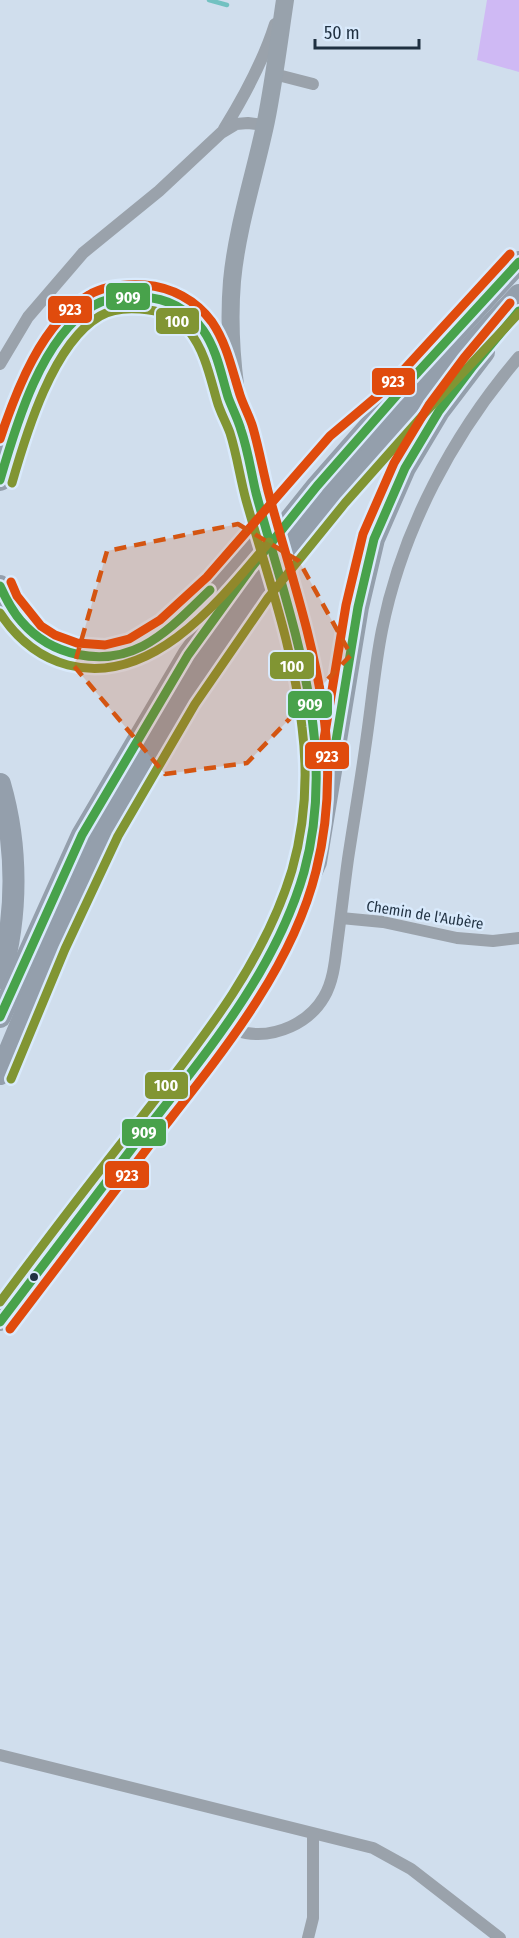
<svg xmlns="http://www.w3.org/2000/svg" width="519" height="1938" viewBox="0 0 519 1938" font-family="'Fira Sans Condensed',sans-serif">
<rect width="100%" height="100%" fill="#d0deed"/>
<!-- green -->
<polygon fill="#cfb9f4" points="487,0 519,0 519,72 477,60"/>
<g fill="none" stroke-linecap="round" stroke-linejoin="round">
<!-- stream -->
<polyline stroke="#72c1c1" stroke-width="4.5" points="209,0 227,5"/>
<!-- minor -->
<g stroke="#9aa2ab" stroke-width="12">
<polyline points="274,74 313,84"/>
<path d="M 224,129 C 245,95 263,62 275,24"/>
<polyline points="0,364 28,317 83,253 159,191 221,133 236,124 248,123 265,125"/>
<polyline points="341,918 383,922 457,938 493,941 519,938"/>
<path d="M 225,1025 C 232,1028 239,1032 246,1033 C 276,1038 309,1023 324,997 C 333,982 335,962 337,945 C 341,916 344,888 348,859 C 355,813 363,767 369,720 C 373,690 376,660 382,630 C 402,530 453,434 519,357"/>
<polyline points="0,1755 373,1848 411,1869 500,1938"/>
<polyline points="308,1938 313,1918 313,1834"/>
</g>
<!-- secondary -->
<g stroke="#98a2ac" stroke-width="18">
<path d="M 256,492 C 239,423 226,353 232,281 C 237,227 255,174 266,121 C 274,81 279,40 285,0"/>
<path d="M 294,622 C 303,655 313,689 315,723 C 318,756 316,789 313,822"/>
<path d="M 0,1322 C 53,1252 106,1182 160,1112 C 212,1042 271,974 298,889"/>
</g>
<!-- motorway -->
<g stroke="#949fac" stroke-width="22">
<path d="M 0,480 C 14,429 46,334 93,306 C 106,298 123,297 138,297 C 163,296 186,307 201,327 C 222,356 227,396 241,429"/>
<path d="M 0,586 C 11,615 32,640 61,650 C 75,655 92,658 106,657 C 163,651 219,581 254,540"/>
<path d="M 0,784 C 18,846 18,916 0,978"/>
<polyline points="294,902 307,882 316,862 358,607 374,539 405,468 439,411 484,352"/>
<polyline points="0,1017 82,835 188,655 251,568 317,486 396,396 519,262"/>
<polyline points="0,1074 54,944 107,831 142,768 185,697 258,591 336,495 415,406 519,295"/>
</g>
<!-- secondary-bridge -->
<polyline stroke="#98a2ac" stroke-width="18" points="256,492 294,622"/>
<!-- bus-1 casing -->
<g stroke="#d9eafc" stroke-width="14">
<g id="bus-1">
<path d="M 0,480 C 16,425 41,338 93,306 C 107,297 126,296 142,297 C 167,298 188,309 203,330 C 217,350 221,374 228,397 C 232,408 238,419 241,430 C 248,450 251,472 256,493 C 289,617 340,742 304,872 C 275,973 202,1058 139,1139 C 92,1200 46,1261 0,1322"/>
<path d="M 0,586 C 6,599 12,611 21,621 C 51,656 102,667 143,646 C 169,632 189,610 210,590"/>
<polyline points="335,747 358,607 374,539 405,468 439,411 473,366 519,311"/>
<polyline points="0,1017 82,835 188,655 251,568 317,486 396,396 519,262"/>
</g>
</g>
<!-- bus-2 casing -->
<g stroke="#d9eafc" stroke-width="14">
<g id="bus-2">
<path d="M 0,613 C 17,639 38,657 68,665 C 153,687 221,599 269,542"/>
<polyline points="11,1079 65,949 118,836 195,704 268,598 345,503 424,414 519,313"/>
<path d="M 0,1302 C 44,1243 88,1185 134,1127 C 195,1048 263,967 292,870 C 305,824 308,774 302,727 C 294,649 267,575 246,500 C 240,478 237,455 230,433 C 226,422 220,412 217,401 C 210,377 205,351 189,331 C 176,317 159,310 140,309 C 127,308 112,309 100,316 C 53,343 26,434 12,483"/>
</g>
</g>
<!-- bus-3 casing -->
<g stroke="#d9eafc" stroke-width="14">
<g id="bus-3">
<path d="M 0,439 C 16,391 42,322 89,295 C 105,285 126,284 145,285 C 171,287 196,300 212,322 C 227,344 232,370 240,395 C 244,407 250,417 253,428 C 259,449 263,471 268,491 C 303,621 350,735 316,871 C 291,973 212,1065 149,1146 C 102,1207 56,1268 10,1329"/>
<polyline points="11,582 17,596 41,626 55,635 77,643 105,645 129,639 160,620 207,577 330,436 388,387 510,254"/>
<polyline points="323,745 346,605 363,534 394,463 429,405 464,358 510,303"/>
</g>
</g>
<!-- bus-1 -->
<use href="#bus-1" stroke="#48a24b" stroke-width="9"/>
<!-- bus-2 -->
<use href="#bus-2" stroke="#819533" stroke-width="9"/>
<!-- bus-3 -->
<use href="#bus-3" stroke="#e04b0d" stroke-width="9"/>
</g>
<!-- marked area -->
<path fill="#d45511" fill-opacity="0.2" stroke="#d45511" stroke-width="4.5" stroke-dasharray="12 8" stroke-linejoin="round" d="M 238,524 L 299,561 L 351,655 L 247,763 L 165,774 L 74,666 L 107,551 Z"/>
<!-- markers -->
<circle fill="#1f3041" stroke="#d9eafc" stroke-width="2" cx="34" cy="1277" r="5"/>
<g text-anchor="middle" stroke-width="5" stroke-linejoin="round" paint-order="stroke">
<!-- street labels -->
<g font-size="15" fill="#1f3041" stroke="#d9eafc">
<text transform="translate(425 915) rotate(9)" y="5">Chemin de l'Aubère</text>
</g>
</g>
<g stroke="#d9eafc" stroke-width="2">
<rect x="105" y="282" width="46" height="29" rx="6" fill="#48a24b"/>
<rect x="47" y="295" width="46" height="29" rx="6" fill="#e04b0d"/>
<rect x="155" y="307" width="45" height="28" rx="6" fill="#819533"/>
<rect x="371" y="367" width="45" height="29" rx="6" fill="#e04b0d"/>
<rect x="269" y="651" width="46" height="29" rx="6" fill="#819533"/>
<rect x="287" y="690" width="46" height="29" rx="6" fill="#48a24b"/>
<rect x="304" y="741" width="46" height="29" rx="6" fill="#e04b0d"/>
<rect x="144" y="1071" width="45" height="29" rx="6" fill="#819533"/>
<rect x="121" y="1118" width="46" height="29" rx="6" fill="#48a24b"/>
<rect x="104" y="1160" width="46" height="29" rx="6" fill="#e04b0d"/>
</g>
<g font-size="16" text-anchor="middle" font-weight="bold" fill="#fff">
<text x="128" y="303">909</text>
<text x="70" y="315">923</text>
<text x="177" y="327">100</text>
<text x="393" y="387">923</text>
<text x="292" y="672">100</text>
<text x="310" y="710">909</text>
<text x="327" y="762">923</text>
<text x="166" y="1091">100</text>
<text x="144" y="1138">909</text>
<text x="127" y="1181">923</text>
</g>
<!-- scale -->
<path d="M315 39v9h104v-9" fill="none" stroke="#1f3041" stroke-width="3"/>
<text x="324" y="39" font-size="18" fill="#1f3041" stroke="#d9eafc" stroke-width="4.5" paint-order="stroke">50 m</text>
</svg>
